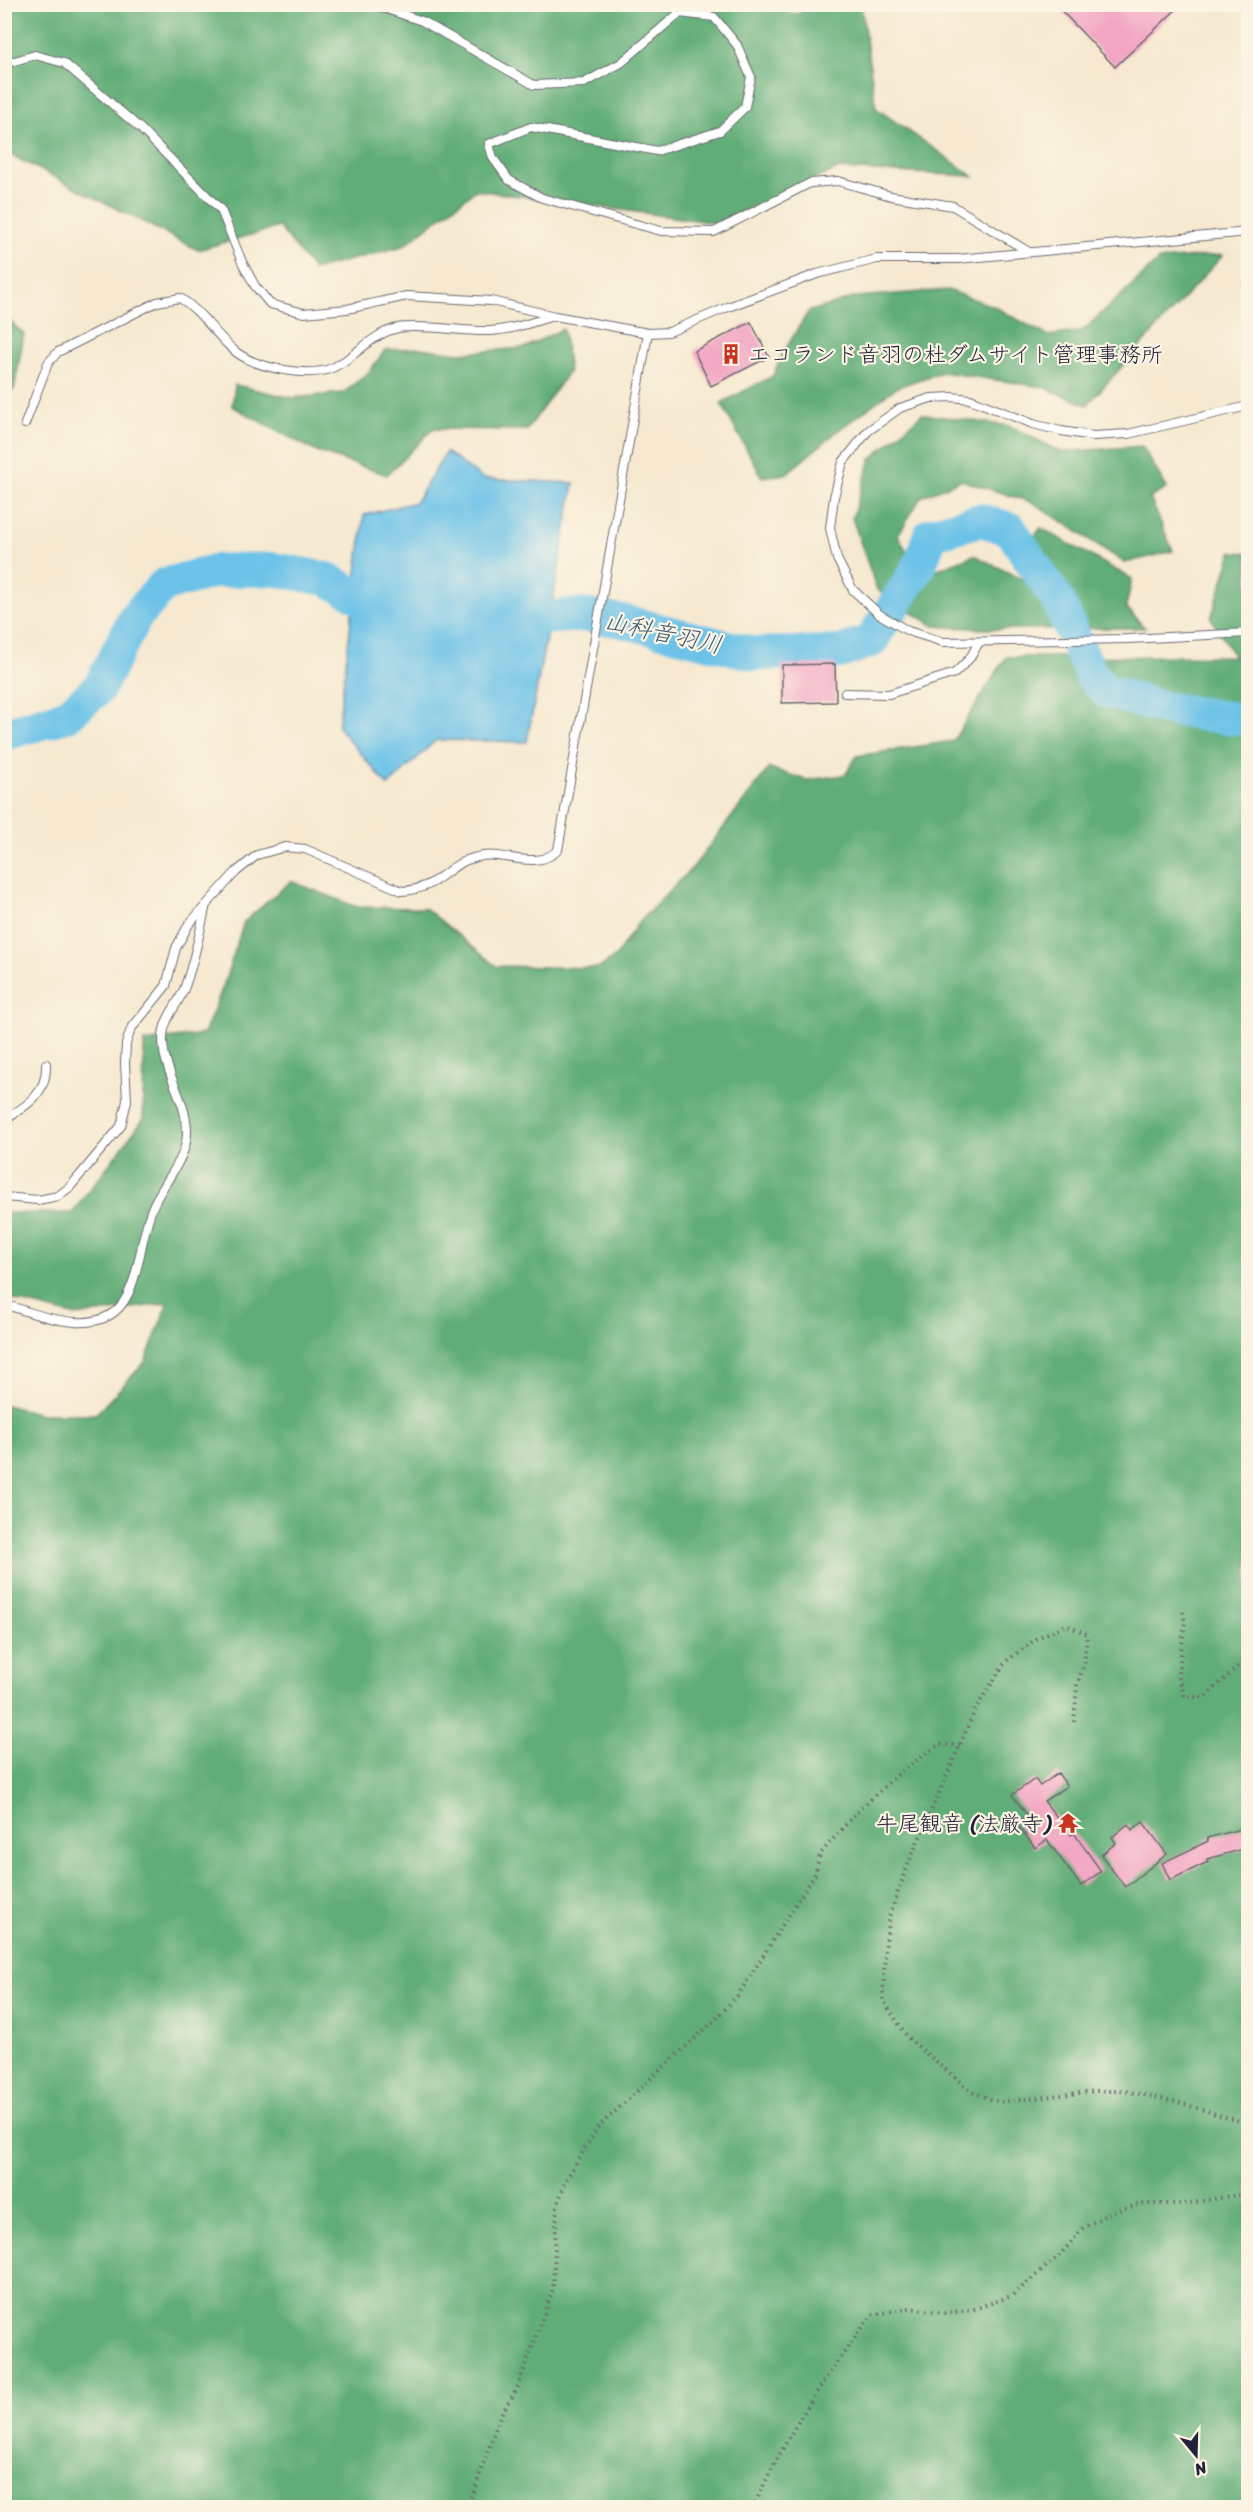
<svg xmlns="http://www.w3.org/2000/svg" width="1253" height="2512" viewBox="0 0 1253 2512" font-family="Sriracha,'Klee One',sans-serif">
<rect width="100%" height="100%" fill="#fcf5e5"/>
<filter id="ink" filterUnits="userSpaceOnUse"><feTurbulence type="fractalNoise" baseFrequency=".0167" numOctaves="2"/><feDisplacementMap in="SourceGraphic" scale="12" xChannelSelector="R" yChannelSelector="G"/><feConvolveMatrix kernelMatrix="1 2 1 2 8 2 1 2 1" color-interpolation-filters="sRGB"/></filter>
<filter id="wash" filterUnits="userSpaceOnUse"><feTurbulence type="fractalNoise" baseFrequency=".008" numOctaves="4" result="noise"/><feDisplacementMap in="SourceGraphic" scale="24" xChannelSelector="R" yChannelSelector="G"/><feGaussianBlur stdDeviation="1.35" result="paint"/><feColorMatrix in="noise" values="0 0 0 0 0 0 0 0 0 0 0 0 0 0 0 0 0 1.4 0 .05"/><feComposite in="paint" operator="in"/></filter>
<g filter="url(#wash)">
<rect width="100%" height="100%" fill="#f6e9d0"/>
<!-- forest -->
<g fill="#60ad77" stroke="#416859" stroke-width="1.5">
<polygon points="754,4 797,14 815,5 861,5 876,108 973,176 838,169 716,223 476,190 403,246 313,270 279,227 198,250 13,156 5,157 4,5"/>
<polygon points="1223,255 1087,405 1043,387 942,372 897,387 839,430 786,474 762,477 721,403 773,376 782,355 808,312 856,297 948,290 993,306 1048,336 1082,331 1159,260"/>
<polygon points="5,317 24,334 14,390 5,395"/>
<polygon points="563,329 569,371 527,430 433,429 387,475 315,451 232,406 235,385 293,398 343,393 369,372 385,350 420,348 460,353 524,348"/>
<polygon points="922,414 1010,426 1061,452 1142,446 1167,488 1150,498 1173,551 1125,563 1034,503 961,480 921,497 898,535 920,576 974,555 1026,581 1046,600 1057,583 1030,541 1041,528 1132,579 1126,607 1145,628 983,629 934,626 877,590 852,518 871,459"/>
<polygon points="1232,552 1248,553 1248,2507 5,2507 5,1405 42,1414 96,1414 145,1362 168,1303 76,1316 5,1298 5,1213 72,1213 143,1120 144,1042 204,1034 223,987 244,922 291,881 357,907 425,908 496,966 599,968 616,956 639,922 694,866 769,768 807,780 845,775 857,756 953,741 1006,657 1234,656 1211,618"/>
</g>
<!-- water -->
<polygon fill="#6cc2e8" stroke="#477292" stroke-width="1.5" points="446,452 483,479 574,483 527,742 436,740 388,786 338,727 364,515 416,502"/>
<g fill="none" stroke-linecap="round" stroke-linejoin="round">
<!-- river -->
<g stroke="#6cc2e8" stroke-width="34">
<polyline points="504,630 538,618 582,615 622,621 755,654 840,652 871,641 920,565 931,534 980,520 1010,529 1058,601 1091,675 1106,691 1164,708 1227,718 1248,719"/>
<polyline points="4,734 66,716 99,688 136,616 164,585 215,571 272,569 327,579 395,617"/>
</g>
</g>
<g id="blocks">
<!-- building -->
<g fill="#f2a6c3">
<polygon points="1055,4 1182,4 1115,67"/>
<polygon points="751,322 769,357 711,386 694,351"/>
<polygon points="835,664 836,702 782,703 782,665"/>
<polygon points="1058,1773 1067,1786 1044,1801 1071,1835 1074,1833 1101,1871 1081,1886 1047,1840 1035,1848 1016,1823 1027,1815 1012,1795 1035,1779 1040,1786"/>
<polygon points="1143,1822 1167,1854 1125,1887 1101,1855 1116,1843 1112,1837 1128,1824 1132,1830"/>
<polygon points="1248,1827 1248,1848 1207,1859 1208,1862 1170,1880 1162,1863 1208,1841 1207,1838"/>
</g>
</g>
</g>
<g filter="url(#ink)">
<use href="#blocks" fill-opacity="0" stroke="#6c686f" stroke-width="1.5"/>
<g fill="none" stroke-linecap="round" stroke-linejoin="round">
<!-- service casing -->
<g stroke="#6c686f" stroke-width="10">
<g id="service">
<polyline points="372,4 422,21 534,85 584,83 621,63 679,13 714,17 737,45 751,77 745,107 720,131 657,151 531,127 489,144 493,158 509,180 542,198 661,231 714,232 810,183 838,181 891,196 953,206 1029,252"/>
<polyline points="4,64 35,55 64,63 141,129 221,210 242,262 255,286 270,304 304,313 347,309 407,296 491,301 555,316 648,333 669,332 728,307 817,274 877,259 958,259 1248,232"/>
<polyline points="1248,406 1128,434 1093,436 1061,431 1033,424 970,399 952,397 931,398 900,408 868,431 843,462 834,497 830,528 837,559 853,590 879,614 908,631 943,642 1128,639 1248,633"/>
<path d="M 25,424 L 48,363 L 58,352 L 157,302 L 180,298 C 203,312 215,335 236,352 C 256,368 309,378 332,368 C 357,357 370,334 398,328 C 425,324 462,332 490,331 C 511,330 533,322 553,316"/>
<polyline points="845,693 889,694 955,673 970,658 979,642"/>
<path d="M 4,1120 C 28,1105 47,1094 46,1064"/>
<path d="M 4,1197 L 38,1200 L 58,1196 L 70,1187 L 121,1126 L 127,1101 L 125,1063 L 126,1044 L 131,1029 L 166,986 L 176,948 L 189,924 L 236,872 L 257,855 L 285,847 L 305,849 L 402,891 C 441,889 445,864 477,857 C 505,850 535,872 558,850 L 648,333"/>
<path d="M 4,1304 C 42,1316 104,1342 127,1296 C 141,1269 141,1232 154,1204 C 165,1180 188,1158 187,1130 C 186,1098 162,1070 163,1038 C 163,1019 178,1005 184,989 C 194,963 199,936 205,909"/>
</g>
</g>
<!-- path -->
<g stroke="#6c686f" stroke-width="4" stroke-dasharray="1.5 4.5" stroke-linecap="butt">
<polyline points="1183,1612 1185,1623 1178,1675 1185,1697 1205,1697 1248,1657"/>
<polyline points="1074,1722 1077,1686 1084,1664 1087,1634 1066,1625 1039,1637 1006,1661 976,1708 909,1862 890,1914 885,1950 883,2000 908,2038 972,2092 999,2102 1097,2091 1125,2091 1174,2101 1248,2124"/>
<polyline points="465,2508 474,2491 500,2416 517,2389 553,2289 557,2206 566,2180 598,2127 714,2021 738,1995 815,1874 820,1854 855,1814 899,1773 940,1744 960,1746"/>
<path d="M 753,2508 C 784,2439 826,2374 872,2315 L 910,2308 L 945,2313 L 972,2310 L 1011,2296 L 1059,2256 L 1083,2228 L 1111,2212 L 1141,2204 L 1184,2204 L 1248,2193"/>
</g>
<!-- service -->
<use href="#service" stroke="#fff" stroke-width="8"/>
</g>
</g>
<!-- icons -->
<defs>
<g id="building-bare" transform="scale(1.62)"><path d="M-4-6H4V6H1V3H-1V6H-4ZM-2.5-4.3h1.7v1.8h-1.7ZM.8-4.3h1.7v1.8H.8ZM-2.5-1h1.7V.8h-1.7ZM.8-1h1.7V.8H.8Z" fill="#c8321e" stroke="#fcf5e5" stroke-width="2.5" paint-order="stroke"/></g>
<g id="temple-bare" transform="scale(1.62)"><path d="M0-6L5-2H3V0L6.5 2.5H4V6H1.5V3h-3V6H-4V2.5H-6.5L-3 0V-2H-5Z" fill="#c8321e" stroke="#fcf5e5" stroke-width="2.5" paint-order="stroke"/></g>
</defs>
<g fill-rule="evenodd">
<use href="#building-bare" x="731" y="354"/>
<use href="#temple-bare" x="1068" y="1823"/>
</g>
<g text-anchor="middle" stroke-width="4.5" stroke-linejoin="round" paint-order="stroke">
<!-- poi labels -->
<g font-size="22" fill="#22223b" stroke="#fcf5e5" text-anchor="start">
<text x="748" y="362">エコランド音羽の杜ダムサイト管理事務所</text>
<text x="1051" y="1831" text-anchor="end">牛尾観音 (法厳寺)</text>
</g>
<!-- water labels -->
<g font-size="24" font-style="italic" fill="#3c5a78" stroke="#fcf5e5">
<text transform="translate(663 633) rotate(12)" y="8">山科音羽川</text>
</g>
</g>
<!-- margin -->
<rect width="1253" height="2512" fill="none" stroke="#fcf5e5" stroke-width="24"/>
<!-- north arrow -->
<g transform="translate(1196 2455) rotate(161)" stroke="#fcf5e5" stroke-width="4.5" paint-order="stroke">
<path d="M0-4.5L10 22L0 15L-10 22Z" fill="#22223b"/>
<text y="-9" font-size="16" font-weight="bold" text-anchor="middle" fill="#22223b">N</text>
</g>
</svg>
